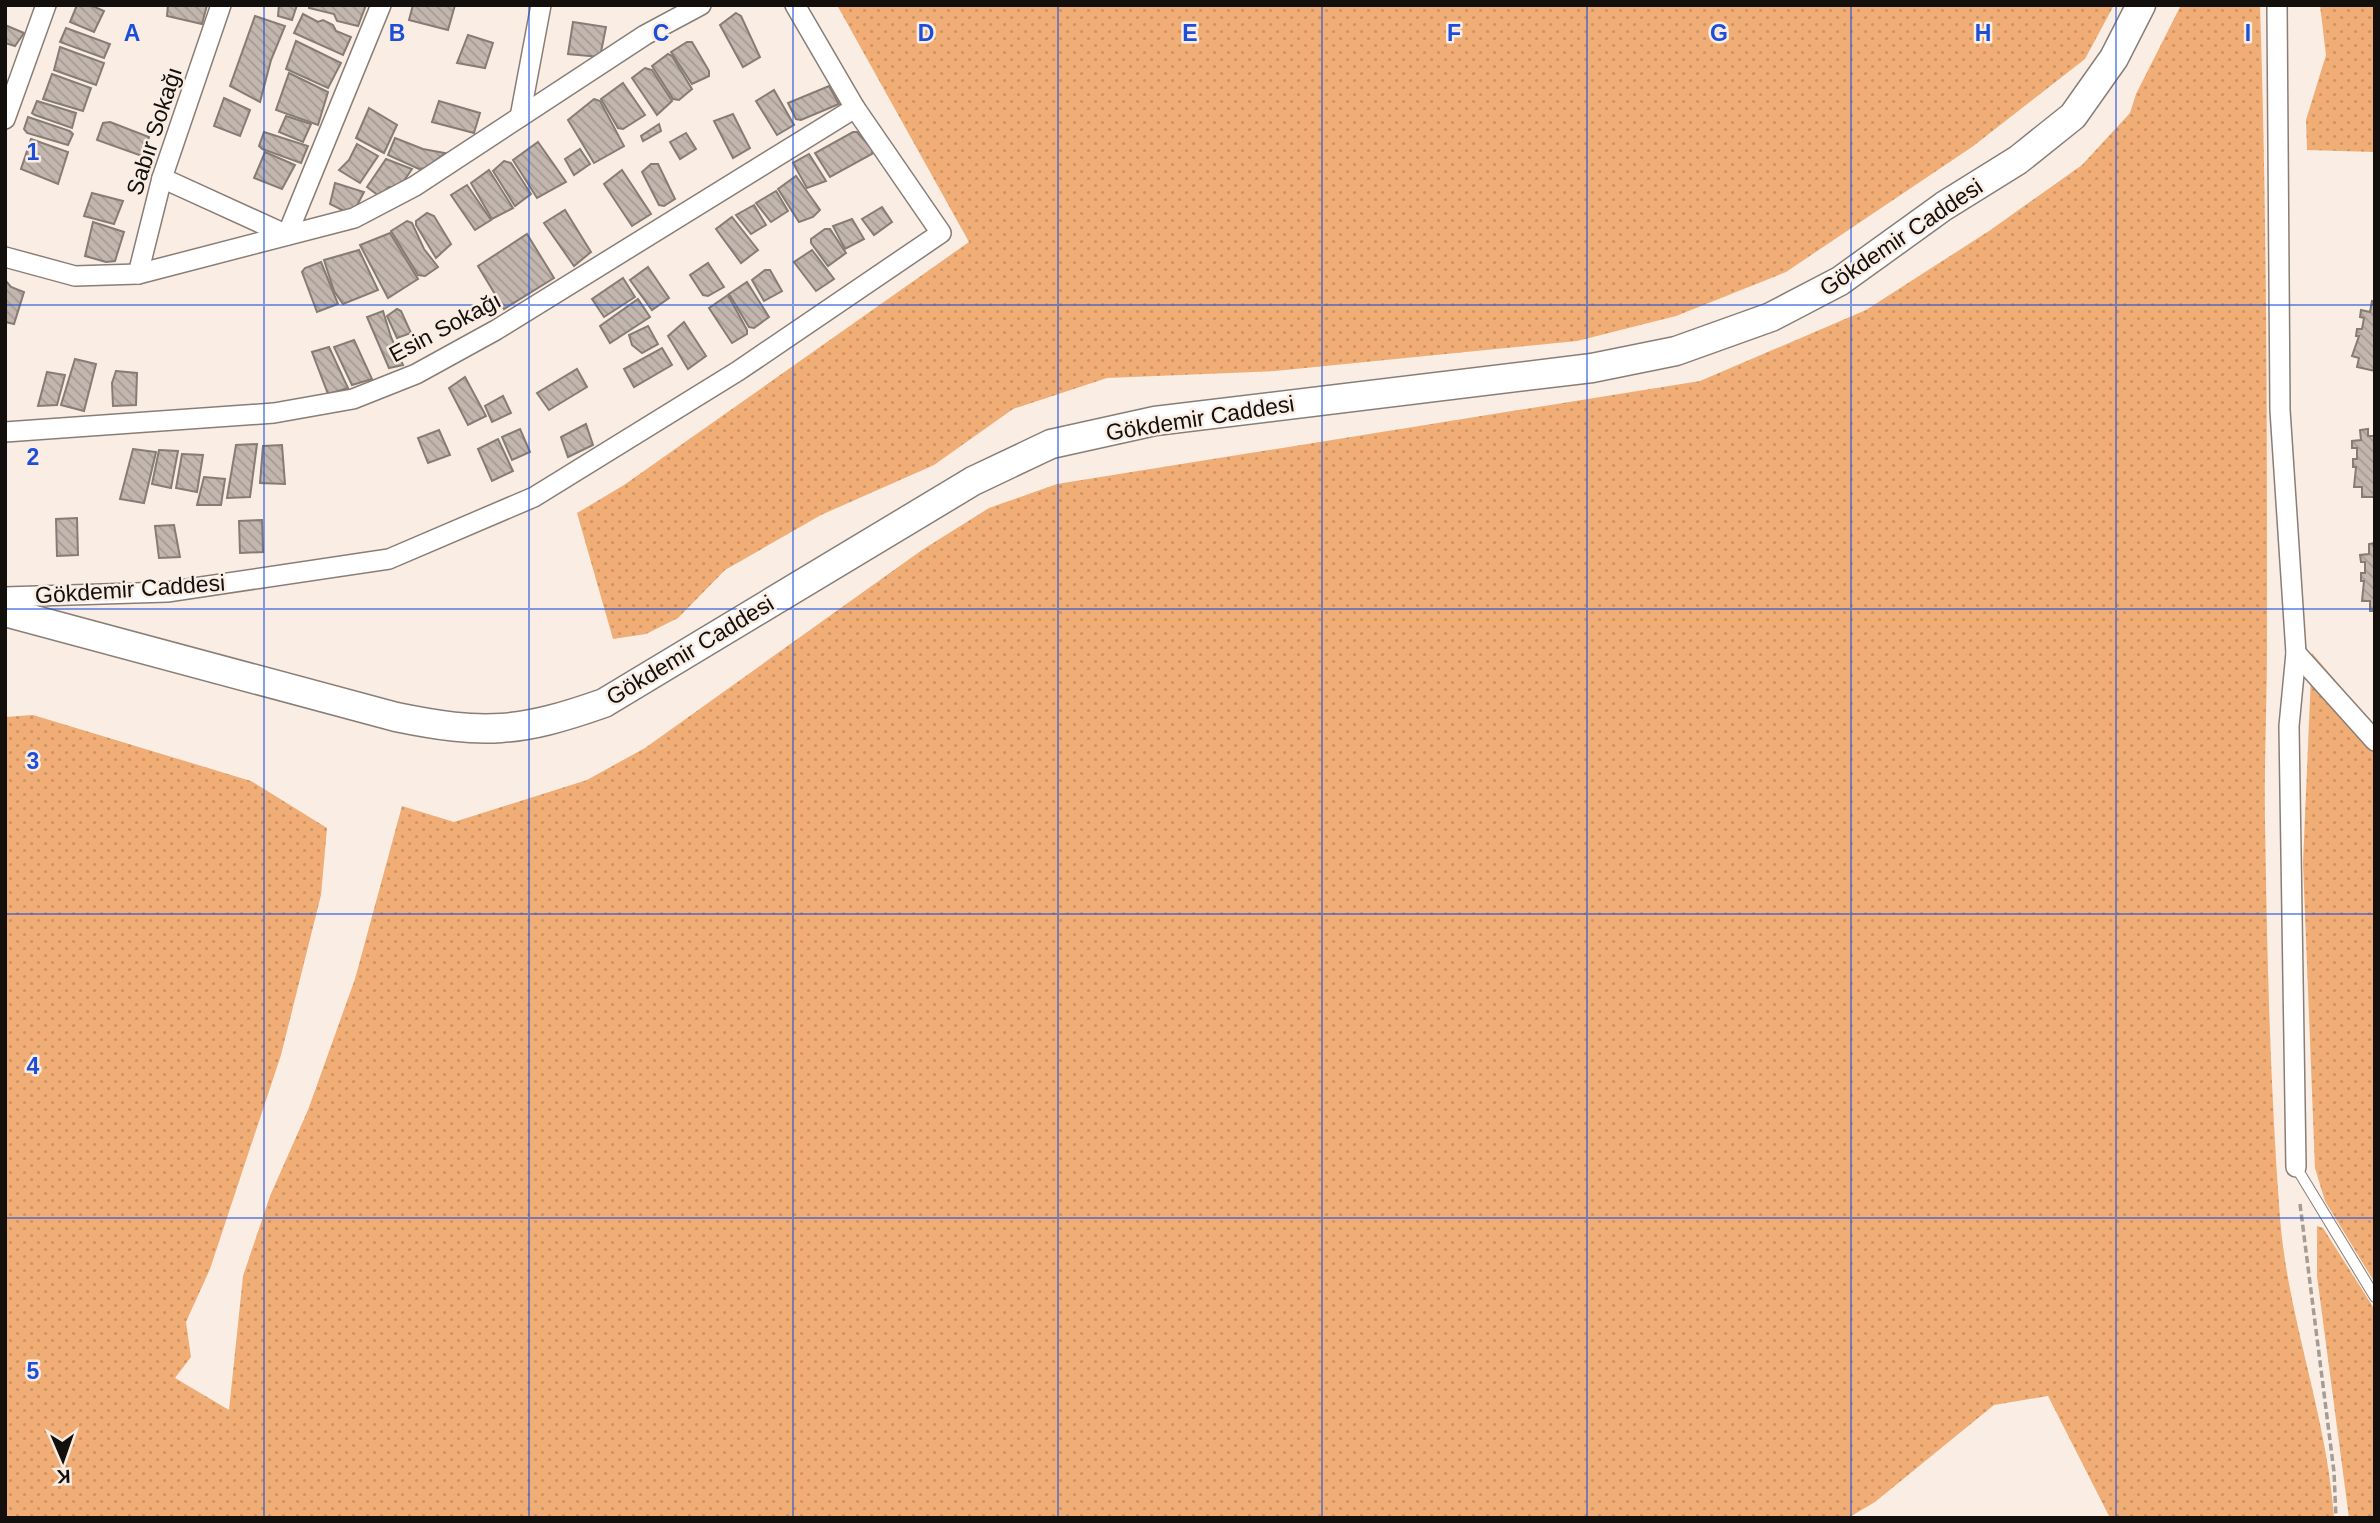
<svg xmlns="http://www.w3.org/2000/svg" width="2380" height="1523" viewBox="0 0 2380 1523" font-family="Arial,sans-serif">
<defs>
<pattern id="grass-dots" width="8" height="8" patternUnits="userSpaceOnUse" patternTransform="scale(1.75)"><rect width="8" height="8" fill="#f0ad75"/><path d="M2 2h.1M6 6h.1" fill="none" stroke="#cd9464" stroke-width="1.8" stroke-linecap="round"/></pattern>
<pattern id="building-back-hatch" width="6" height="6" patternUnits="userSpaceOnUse" patternTransform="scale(1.75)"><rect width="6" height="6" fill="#c2b6ae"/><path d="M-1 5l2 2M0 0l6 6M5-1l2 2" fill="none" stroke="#a69b94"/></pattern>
</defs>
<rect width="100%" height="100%" fill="#f9ede4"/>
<!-- grass -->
<g fill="url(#grass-dots)">
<polygon points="837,5 2114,5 2085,59 1972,147 1786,272 1676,316 1577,341 1275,371 1107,378 1013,409 934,465 821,515 725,570 678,618 646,634 613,639 577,513 624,485 969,242"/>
<path d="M 2181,5 L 2260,5 C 2267,219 2267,432 2267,646 C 2267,704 2264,763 2265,821 C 2267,953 2270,1086 2280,1218 C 2288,1319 2327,1416 2334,1518 L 2110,1518 L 2048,1396 L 1994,1405 L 1875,1502 L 1848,1518 L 5,1518 L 5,717 L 33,715 L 251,781 L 327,828 L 321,895 L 281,1055 L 210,1269 L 186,1322 L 191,1357 L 175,1378 L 229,1410 L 243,1276 L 270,1196 L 308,1110 L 355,979 L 402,806 L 454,822 L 587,780 L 645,748 L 922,550 L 989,508 L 1057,484 L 1700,381 L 1866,310 L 1989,231 L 2082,165 L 2130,113 L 2136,94 Z"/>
<polygon points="2320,5 2375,5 2375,152 2307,150 2306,120 2326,55"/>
<polygon points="2312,653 2375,727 2375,1283 2325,1201 2315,1168 2303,863"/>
<polygon points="2317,1226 2323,1228 2375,1310 2375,1518 2349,1518 2317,1276"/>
</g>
<!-- building -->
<g fill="url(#building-back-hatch)" stroke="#867c74" stroke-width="2">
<polygon points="77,5 90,5 104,11 94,32 70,22"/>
<polygon points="168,5 207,5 202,24 167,16"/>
<polygon points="279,5 297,5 292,20 278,16"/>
<polygon points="309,5 366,5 358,26 337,21 334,14 309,8"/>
<polygon points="413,5 455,5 448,30 409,20"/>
<polygon points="736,13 741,16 760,57 743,67 720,25"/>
<polygon points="303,14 318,22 323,20 333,25 336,31 351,37 343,55 294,33"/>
<polygon points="255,16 285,26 271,60 260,102 230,86"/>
<polygon points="573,22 606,27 600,57 568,54"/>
<polygon points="5,25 24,33 15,46 5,43"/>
<polygon points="66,28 110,44 104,58 60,42"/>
<polygon points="468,35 493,43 485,68 457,63"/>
<polygon points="296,41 341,63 328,88 286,69"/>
<polygon points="687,42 692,42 709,71 709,76 692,84 671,52"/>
<polygon points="60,47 104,63 96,85 54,70"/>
<polygon points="668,54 672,56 692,89 679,100 673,99 652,66"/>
<polygon points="645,68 652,70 672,101 657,115 632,78"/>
<polygon points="289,73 328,92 318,125 276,110"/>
<polygon points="52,74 91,88 83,111 43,99"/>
<polygon points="623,83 645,115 623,129 618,128 601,99"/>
<polygon points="829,86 839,104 801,120 796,119 788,103"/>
<polygon points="774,90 794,125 777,135 756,101"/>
<polygon points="224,98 250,110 240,136 214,126"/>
<polygon points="594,99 600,101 624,146 594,163 568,120"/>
<polygon points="37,101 76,113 72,128 35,115 32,113"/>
<polygon points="439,101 480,113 474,133 432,122"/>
<polygon points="369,108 397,125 384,153 356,138"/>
<polygon points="733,114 750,148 733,158 714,121"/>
<polygon points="286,116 311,124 303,142 279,132"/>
<polygon points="28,117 70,131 73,134 68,145 27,133 24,129"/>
<polygon points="110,122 149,137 142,156 97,140 103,123"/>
<polygon points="659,124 661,131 643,141 641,136"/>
<polygon points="264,132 308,146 301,163 262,149 259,146"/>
<polygon points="853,132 857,132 872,149 872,154 830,177 815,153"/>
<polygon points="686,133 696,149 680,159 670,142"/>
<polygon points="395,138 423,149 445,153 426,168 419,169 388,155"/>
<polygon points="31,139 68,152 58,184 21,169"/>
<polygon points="538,142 566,182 537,198 513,160"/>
<polygon points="357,144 378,156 360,183 339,170 349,160"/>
<polygon points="580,149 590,164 574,175 565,159"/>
<polygon points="265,152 295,165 282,189 254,178"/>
<polygon points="809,154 826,181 807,188 793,163"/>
<polygon points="386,159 412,169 399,188 389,187 379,196 367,187"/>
<polygon points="504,161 511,163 531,194 515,206 493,171"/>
<polygon points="651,164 658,164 675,199 664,206 659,205 642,172"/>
<polygon points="489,170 513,208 492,219 471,183"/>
<polygon points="622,170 651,214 632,226 604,184"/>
<polygon points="796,176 820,210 813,217 799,222 778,189"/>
<polygon points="335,183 364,192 352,215 330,204"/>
<polygon points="467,185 491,220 475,230 451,195"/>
<polygon points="776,191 788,211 771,222 756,203"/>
<polygon points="92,193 123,201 114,224 84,216"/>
<polygon points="754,205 766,225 751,234 736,215"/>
<polygon points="882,207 892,222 874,235 862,219"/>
<polygon points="565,210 591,252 574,266 544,223"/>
<polygon points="427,213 434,216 451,244 436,258 416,225 416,221"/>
<polygon points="732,217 758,250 741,263 716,229"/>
<polygon points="852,219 864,239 845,249 833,226"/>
<polygon points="407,221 412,223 424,249 438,267 425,276 418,275 391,231"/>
<polygon points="93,222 124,232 115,261 106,262 85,256"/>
<polygon points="825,229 830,229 846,253 828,266 811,243 811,239"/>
<polygon points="390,233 418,279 388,298 360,245"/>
<polygon points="527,234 554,278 504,309 478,266"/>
<polygon points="359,250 378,290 343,304 334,291 324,260"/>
<polygon points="812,250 834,279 816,291 794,262"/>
<polygon points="321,262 338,304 317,312 302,272 305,268"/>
<polygon points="708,263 724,287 708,296 703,295 690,275"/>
<polygon points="648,267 669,298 652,310 630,280"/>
<polygon points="765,270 770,270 782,291 764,301 752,280"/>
<polygon points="623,278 635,297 604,317 592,299"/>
<polygon points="5,280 11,287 24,292 14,324 5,322"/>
<polygon points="747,282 769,317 754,328 749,327 729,294"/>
<polygon points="728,295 747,330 747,334 732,343 709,308"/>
<polygon points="638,299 650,317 610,343 600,326"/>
<polygon points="2372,301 2375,302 2375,371 2357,367 2359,358 2352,356 2359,336 2356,336 2357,329 2362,329 2364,318 2360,317 2361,310 2370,312"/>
<polygon points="397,309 401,311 411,333 397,338 387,316"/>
<polygon points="383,311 391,337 403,365 389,368 367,317"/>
<polygon points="684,322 706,356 688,369 668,336"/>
<polygon points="648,326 658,344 642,353 632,345 629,335"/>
<polygon points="354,340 372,379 352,385 334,347"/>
<polygon points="329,347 348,388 328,394 312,352"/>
<polygon points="662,348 672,365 634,387 624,369"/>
<polygon points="75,359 96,364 84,411 61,405"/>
<polygon points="577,369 587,387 549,410 537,393"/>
<polygon points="116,371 137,373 136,405 113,406 112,383"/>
<polygon points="47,372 65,375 57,405 38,406"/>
<polygon points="465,377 486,416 468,425 449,388"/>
<polygon points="503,396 511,413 492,422 485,406"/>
<polygon points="586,424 593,445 568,457 561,437"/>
<polygon points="520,429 530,452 512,460 502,437"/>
<polygon points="2368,429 2368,436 2375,436 2375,497 2362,497 2362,487 2354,487 2356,467 2353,467 2353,459 2357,459 2357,448 2352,448 2352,441 2361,440 2360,430"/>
<polygon points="439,430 450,455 428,463 418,438"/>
<polygon points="498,439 513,471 492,481 478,449"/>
<polygon points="257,444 250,497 227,498 236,445"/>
<polygon points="282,445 285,484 260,483 263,446"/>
<polygon points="133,449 156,452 144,503 120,499"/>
<polygon points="159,450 178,451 171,488 152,484"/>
<polygon points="182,454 203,455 197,492 176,488"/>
<polygon points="204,477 225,479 221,505 197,505"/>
<polygon points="77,518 78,555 57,556 56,519"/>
<polygon points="262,520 263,552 240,553 239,521"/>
<polygon points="174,525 180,557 159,558 155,526"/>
<polygon points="2375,543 2375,611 2370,611 2370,601 2362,601 2364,581 2361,581 2361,573 2365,573 2365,562 2361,562 2360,555 2369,554 2369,544"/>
</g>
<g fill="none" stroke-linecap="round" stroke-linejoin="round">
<!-- service casing -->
<g stroke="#897e76" stroke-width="12">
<polyline id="service" points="2296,1167 2375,1297"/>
</g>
<!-- minor casing -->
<g stroke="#897e76" stroke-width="22">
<g id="minor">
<polyline points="2277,5 2280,410 2296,653 2289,726 2296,1167"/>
<polyline points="520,117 541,5"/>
<polyline points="5,119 46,5"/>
<polyline points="162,178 287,235 381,5"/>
<polyline points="5,257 75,276 138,274 354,218 415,186 645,35 701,5"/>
<polyline points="138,274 162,178 221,5"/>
<polyline points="5,432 274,413 353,399 416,374 496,330 855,108"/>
<polyline points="5,597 167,592 389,559 534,497 738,371 941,233 855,108 795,5"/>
<polyline points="2296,653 2375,741"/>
</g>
</g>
<!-- secondary casing -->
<g stroke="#897e76" stroke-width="31">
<path id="secondary" d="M 5,612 L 396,717 C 484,735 519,733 604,703 L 973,481 L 1051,444 L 1155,421 L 1592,368 L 1676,351 L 1771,317 L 1840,281 L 1944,206 L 2018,160 L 2073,116 L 2114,58 L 2141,5"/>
</g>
<!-- path -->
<polyline stroke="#a59c95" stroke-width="3.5" stroke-dasharray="7 3.5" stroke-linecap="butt" points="2300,1204 2334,1472 2336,1518"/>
<!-- service -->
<use href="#service" stroke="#fff" stroke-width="10"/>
<!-- minor -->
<use href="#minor" stroke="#fff" stroke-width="19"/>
<!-- secondary -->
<use href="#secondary" stroke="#fff" stroke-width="28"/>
</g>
<!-- grid -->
<path fill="none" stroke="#1d4ed8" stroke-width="2" stroke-opacity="0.55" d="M 264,5 L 264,1518M 529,5 L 529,1518M 793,5 L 793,1518M 1058,5 L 1058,1518M 1322,5 L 1322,1518M 1587,5 L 1587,1518M 1851,5 L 1851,1518M 2116,5 L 2116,1518M 5,305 L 2375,305M 5,609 L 2375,609M 5,914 L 2375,914M 5,1218 L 2375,1218"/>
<g text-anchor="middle" stroke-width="5" stroke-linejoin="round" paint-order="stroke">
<!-- street labels -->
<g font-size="23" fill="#130f0c" stroke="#f9ede4">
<text transform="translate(154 131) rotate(-72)" y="8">Sabır Sokağı</text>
<text transform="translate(1901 237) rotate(-34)" y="8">Gökdemir Caddesi</text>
<text transform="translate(445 327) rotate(-28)" y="8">Esin Sokağı</text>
<text transform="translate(1200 418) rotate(-9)" y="8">Gökdemir Caddesi</text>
<text transform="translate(130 589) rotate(-4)" y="8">Gökdemir Caddesi</text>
<text transform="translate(690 650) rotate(-31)" y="8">Gökdemir Caddesi</text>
</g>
</g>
<g font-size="23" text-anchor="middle" font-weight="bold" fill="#1d4ed8" stroke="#f9ede4" stroke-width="5" stroke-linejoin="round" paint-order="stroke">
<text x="132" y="41">A</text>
<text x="397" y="41">B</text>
<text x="661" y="41">C</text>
<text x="926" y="41">D</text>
<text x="1190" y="41">E</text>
<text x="1454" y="41">F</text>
<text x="1719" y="41">G</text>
<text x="1983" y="41">H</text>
<text x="2248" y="41">I</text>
<text x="33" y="160">1</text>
<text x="33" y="465">2</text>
<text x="33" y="769">3</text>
<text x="33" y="1074">4</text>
<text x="33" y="1379">5</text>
</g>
<!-- border -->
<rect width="2380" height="1523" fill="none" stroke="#130f0c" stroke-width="14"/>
<!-- north arrow -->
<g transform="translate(63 1460) rotate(178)" stroke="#f9ede4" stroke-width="5" paint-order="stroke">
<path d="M0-5L12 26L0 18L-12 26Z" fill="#130f0c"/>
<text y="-10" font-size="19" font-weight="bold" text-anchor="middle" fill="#130f0c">K</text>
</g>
</svg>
